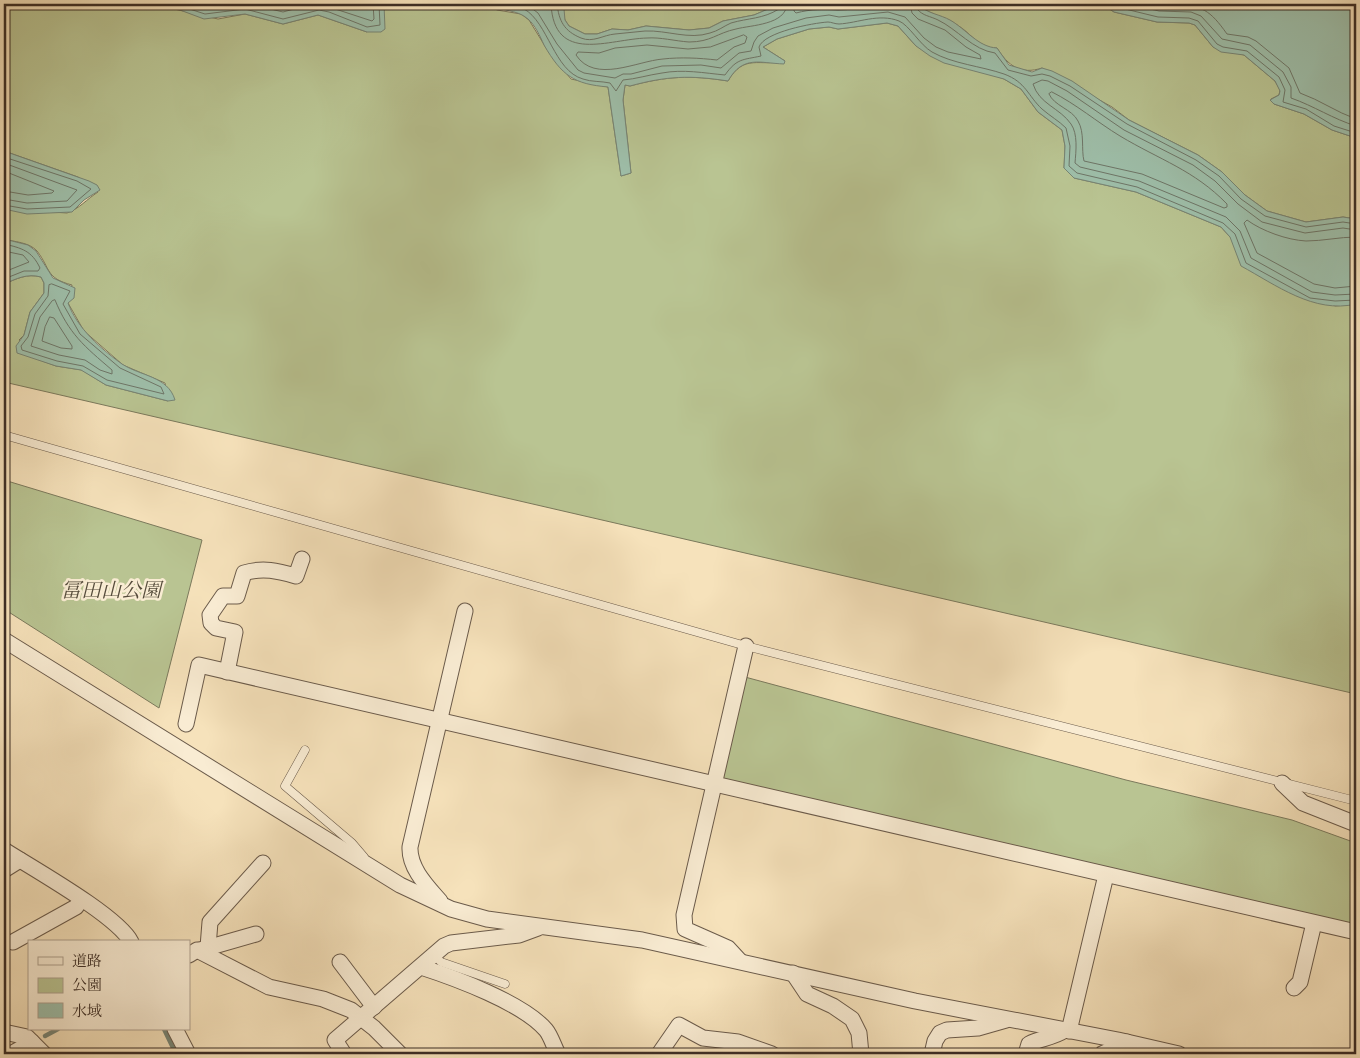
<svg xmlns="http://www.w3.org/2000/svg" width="1360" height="1058" viewBox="0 0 1360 1058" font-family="Vollkorn,'Noto Serif JP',serif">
<rect width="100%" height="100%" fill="#f6e2bb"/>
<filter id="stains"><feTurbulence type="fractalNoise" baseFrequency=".004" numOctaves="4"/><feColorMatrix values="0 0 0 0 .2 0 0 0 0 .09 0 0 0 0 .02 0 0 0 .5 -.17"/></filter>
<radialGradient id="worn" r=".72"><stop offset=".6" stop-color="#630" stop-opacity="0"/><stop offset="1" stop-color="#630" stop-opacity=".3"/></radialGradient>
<!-- green -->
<g fill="#b9c492" stroke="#7b795c">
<path d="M 4,4 L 164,4 L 170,8 L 218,19 L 245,14 L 283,24 L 318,15 L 367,32 L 385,8 L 384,4 L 488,4 L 497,10 L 521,14 L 529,20 L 548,51 L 571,79 L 608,87 L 621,176 L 631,173 L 623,100 L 625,85 L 630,86 C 667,76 690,75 728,81 C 744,53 760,67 785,61 L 763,47 L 777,39 L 809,29 L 829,27 L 838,29 L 887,23 L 898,26 L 916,46 L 1004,79 L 1021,89 L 1038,112 L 1062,130 L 1065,146 L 1064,168 L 1074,178 L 1136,192 L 1221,227 L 1230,237 L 1335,306 L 1356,304 L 1356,694 L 4,382 L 4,284 C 16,279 27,273 41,277 L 44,283 L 44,293 L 30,312 L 24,335 L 19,340 L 40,360 L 56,366 L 82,370 L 106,385 L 168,401 L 165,383 L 123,365 L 84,331 L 68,303 L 72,285 C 45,278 51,269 37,251 C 29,242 14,242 4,239 L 4,209 L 67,213 C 79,209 87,199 98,192 L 78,177 L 4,151 Z"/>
<polygon points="560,4 711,4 715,6 718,4 780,4 754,15 723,21 709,28 689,30 646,26 628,30 612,29 597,34 585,34 569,26 565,20"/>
<path d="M 923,4 L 1102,4 L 1114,12 L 1157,22 L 1189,23 L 1195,25 L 1213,47 L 1244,55 L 1275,81 L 1280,90 L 1279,95 L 1271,99 L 1274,104 L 1304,114 L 1332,130 L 1356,138 L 1356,219 L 1343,217 L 1306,222 L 1267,211 L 1245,195 L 1222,172 L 1198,155 L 1129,120 L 1112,107 L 1042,68 C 1021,75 1008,66 997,48 C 995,48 992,48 989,48 C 979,45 971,35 963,29 C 952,20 930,14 921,7 Z"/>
<polygon points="4,480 202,540 159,708 4,609"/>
<polygon points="745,677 1126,780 1292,820 1356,843 1356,928 719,781"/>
</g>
<!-- water -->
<g fill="#9ebfaa" stroke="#778575">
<polygon points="164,4 384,4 385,29 381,32 367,32 318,15 283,24 245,14 204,19"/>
<path d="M 488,4 L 561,4 L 564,9 L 565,20 L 569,26 L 585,34 L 597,34 L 612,29 L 628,30 L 646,26 L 689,30 L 709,28 L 723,21 L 754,15 L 780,4 L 923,4 L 921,7 C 928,13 941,15 950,20 C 966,29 978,47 997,48 L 1009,65 L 1032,72 L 1042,68 L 1052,71 L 1072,81 L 1129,120 L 1198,155 L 1222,172 L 1245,195 L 1267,211 L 1306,222 L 1343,217 L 1356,219 L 1356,304 C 1314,314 1276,285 1241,266 L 1230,237 L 1221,227 L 1136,192 L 1074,178 L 1064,168 L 1065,146 L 1062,130 L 1038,112 L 1021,89 L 1004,79 L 944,63 L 930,56 L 916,46 L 898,26 L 887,23 L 838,29 L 829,27 L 809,29 L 777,39 L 763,47 L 785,61 L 784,64 C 759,63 743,55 728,81 C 690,75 667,76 630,86 L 625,85 L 623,100 L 631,173 L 621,176 L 608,87 C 574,84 562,76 544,45 C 540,36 535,25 528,19 C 517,9 502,12 488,4 Z"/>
<polygon points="1102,4 1356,4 1356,138 1332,130 1304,114 1274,104 1270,100 1279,95 1280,91 1275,81 1244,55 1221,52 1213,47 1195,25 1189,23 1157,22 1114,12"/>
<polygon points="4,151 89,181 97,185 100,190 84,200 72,212 27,214 4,209"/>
<path d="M 4,239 L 28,245 L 36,251 L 53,278 L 75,288 L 74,298 L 68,303 C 77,328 101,349 122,364 C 140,376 168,376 175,400 L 168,401 L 106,385 L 81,370 L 56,366 L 17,353 L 16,346 L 24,335 L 30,312 L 44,293 L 44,283 L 41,277 C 27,273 16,279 4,284 Z"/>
</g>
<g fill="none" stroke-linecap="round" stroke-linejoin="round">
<!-- shore -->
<g stroke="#6e7668" stroke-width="1">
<polyline points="174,4 205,14 245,9 283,19 319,10 329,12 367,27 380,25 379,4"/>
<polyline points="250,4 283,12 305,6 320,4 372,21 374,19 373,4"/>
<path d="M 497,4 C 505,7 516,5 524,9 C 548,22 554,71 583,79 C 591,82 601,81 610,83 L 616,91 L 623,80 C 636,79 648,75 662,73 C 683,69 704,73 725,75 C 737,58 743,60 761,56 L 759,47 C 764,32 813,23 828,22 C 831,22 835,24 839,24 C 858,23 879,13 899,21 C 909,25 920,45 932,52 C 953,64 981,66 1004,74 C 1026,82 1028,96 1042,109 C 1050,116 1059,121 1066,128 L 1070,146 L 1069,166 L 1077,173 L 1137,187 L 1223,223 L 1235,234 L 1246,263 L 1310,298 L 1335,301 L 1356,300"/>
<polyline points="526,4 538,13 557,44 578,70 584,73 615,78 623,74 631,74 662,66 701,65 721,68 739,53 751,51 754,42 758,36 773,28 806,18 829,15 839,17 888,12 905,17 924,38 936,47 948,52 981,59 980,55 966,47 945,30 918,19 912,13 910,4"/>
<path d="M 551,4 C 554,65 609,39 647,38 C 660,37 675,41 689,42 C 711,42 717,33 736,29 C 751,25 786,25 787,4"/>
<path d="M 557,4 C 559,21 564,31 581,38 C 593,43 603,35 615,34 C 625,33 635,32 645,31 C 667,30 689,40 710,33 C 718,31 724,26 731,23 C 748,18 763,19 779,9 L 781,4"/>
<path d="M 794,4 L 794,11 L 796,13 C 811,9 824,9 838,10 C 861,10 876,1 900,7 L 903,4"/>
<path d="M 917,4 L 917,9 C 923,16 930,16 938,20 C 957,29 973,50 995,53 L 1008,70 L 1031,76 L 1042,74 L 1050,76 L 1070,86 L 1127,124 L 1196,160 L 1219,176 L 1241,199 L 1265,216 L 1306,227 L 1343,222 L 1356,224"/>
<polyline points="1111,4 1117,7 1158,17 1189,18 1198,21 1217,44 1223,47 1247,51 1279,77 1285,90 1283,102 1306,109 1334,126 1356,133"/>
<path d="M 1129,4 L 1159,11 L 1191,12 L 1201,16 L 1222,39 L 1250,45 L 1283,72 L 1291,87 L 1291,98 C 1314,106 1333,119 1356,126"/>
<path d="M 1173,4 C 1202,5 1210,10 1227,34 L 1248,37 L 1256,41 L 1289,68 L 1300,93 C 1320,100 1336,112 1356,119"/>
<path d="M 744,35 L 747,37 L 745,43 L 734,47 L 717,60 C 699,58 681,57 663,59 C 637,61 595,84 576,55 L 578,52 L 599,53 L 615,48 L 647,45 L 688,49 L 710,47 Z"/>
<path d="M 1052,92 C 1076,104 1097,122 1120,136 C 1160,160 1194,170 1227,204 L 1227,207 L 1224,208 L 1142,174 L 1084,161 C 1081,149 1085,133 1078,121 C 1072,109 1054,106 1049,94 Z"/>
<polyline points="4,157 77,181 91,189 70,207 27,209 4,205"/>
<polyline points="4,163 77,190 67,201 27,203 4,199"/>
<polyline points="4,171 54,191 52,193 28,195 4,191"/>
<path d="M 1356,230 L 1343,228 L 1305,233 L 1262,222 L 1238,204 L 1215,181 L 1193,165 L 1124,130 L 1067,91 L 1048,81 L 1042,80 L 1033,84 C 1039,104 1060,108 1071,124 C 1078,134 1076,151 1075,163 L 1080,167 L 1139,181 L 1226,217 L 1240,231 L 1251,258 L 1312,292 L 1335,295 L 1356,294"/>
<path d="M 1356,237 C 1339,237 1323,241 1306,241 C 1287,240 1262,231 1247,220 L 1244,223 L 1257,253 L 1314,284 L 1335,288 L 1356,286"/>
<path d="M 4,244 C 22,248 32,251 40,268 L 38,271 L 24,271 L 4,279"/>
<polyline points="4,251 23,255 29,262 4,272"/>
<polygon points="52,284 70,291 63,304 80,334 120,368 161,387 164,394 107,380 83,366 57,361 22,350 21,346 28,337 35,314 48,296 49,285"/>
<path d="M 55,300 C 69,334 84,346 112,370 L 112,374 L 100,370 L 85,360 L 59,355 L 31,346 L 40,317 L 52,301 Z"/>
<polygon points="50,317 54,318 72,346 72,349 61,348 42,341 45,327"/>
</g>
<!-- stream -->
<g stroke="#778575" stroke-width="4.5">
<polyline points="164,1029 176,1054"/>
<polyline points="45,1036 58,1029"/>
</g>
<!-- lane casing -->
<g stroke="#6b5b4b" stroke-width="9">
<g id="lane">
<polyline points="4,435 746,646 1356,801"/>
<polyline points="305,750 285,786 352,843 364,857"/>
<polyline points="434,955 441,962 505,984"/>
</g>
</g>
<!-- street casing -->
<g stroke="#6b5b4b" stroke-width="17">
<g id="street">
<polyline points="4,640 400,885 451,909 487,919 642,940 915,1001 1118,1040 1179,1054"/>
<path d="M 227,672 L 235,632 L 216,628 L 211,623 L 210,615 L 223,596 L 237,596 L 244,573 C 263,567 278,571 296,576 L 302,559"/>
<polyline points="186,724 199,665 1356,932"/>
<polyline points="1282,783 1303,803 1356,824"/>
<path d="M 4,850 C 32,868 118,916 131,942"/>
<polyline points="4,870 20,860"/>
<path d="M 440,901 C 427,886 409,868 410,847 L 465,611"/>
<polyline points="13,942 76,907 81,900"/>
<polyline points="208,947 210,922 263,863"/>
<polyline points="200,950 256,934"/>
<polyline points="189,955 197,950 269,987 323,999 351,1010 374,1028 400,1054"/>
<polyline points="740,961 728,948 685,929 684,915 746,646"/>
<polyline points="340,962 374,1007"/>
<path d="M 421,967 C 455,978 523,1003 546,1030 C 551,1036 554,1047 558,1054"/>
<polyline points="793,973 807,994 833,1006 852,1019 859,1033 861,1054"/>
<polyline points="1294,988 1300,982 1314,923"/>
<polyline points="175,1029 188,1054"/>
<polyline points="1069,1031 1106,875"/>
<polyline points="4,1032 27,1037 44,1054"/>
<polyline points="11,1054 32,1042"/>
<polyline points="344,1054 335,1040 444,946 451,943 519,935 538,928"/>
<polyline points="659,1054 679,1025 703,1038 738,1042 772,1054"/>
<polyline points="932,1054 935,1041 940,1033 947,1030 978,1028 1006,1020"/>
<path d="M 1026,1054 L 1029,1044 C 1041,1038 1053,1038 1065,1030"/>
<polyline points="1102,1054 1127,1042"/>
</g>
</g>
<!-- lane -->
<use href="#lane" stroke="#f9ecd3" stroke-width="8"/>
<!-- street -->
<use href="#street" stroke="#f9ecd3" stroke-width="15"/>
</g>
<g text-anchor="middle" stroke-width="5" stroke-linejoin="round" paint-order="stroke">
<!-- park labels -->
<g font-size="20" font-style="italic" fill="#564c3c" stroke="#f9ecd3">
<text x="111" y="597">冨田山公園</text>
</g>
</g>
<!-- margin -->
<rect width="1360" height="1058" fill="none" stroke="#f6e2bb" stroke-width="20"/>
<rect x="5" y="5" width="1350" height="1048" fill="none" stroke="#3d2e26" stroke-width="2.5"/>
<rect x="10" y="10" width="1340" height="1038" fill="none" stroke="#3d2e26"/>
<!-- legend -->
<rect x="28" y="940" width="162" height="90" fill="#f9ecd3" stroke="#aea08e"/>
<rect x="38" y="957" width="25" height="8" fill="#f9ecd3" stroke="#aea08e"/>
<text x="72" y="966" font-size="15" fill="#3d2e26">道路</text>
<rect x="38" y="978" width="25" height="15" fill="#b9c492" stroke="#aea08e"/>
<text x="72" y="990" font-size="15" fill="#3d2e26">公園</text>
<rect x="38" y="1003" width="25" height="15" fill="#9ebfaa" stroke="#aea08e"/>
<text x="72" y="1016" font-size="15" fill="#3d2e26">水域</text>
<rect width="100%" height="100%" filter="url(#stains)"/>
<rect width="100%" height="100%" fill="url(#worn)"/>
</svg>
